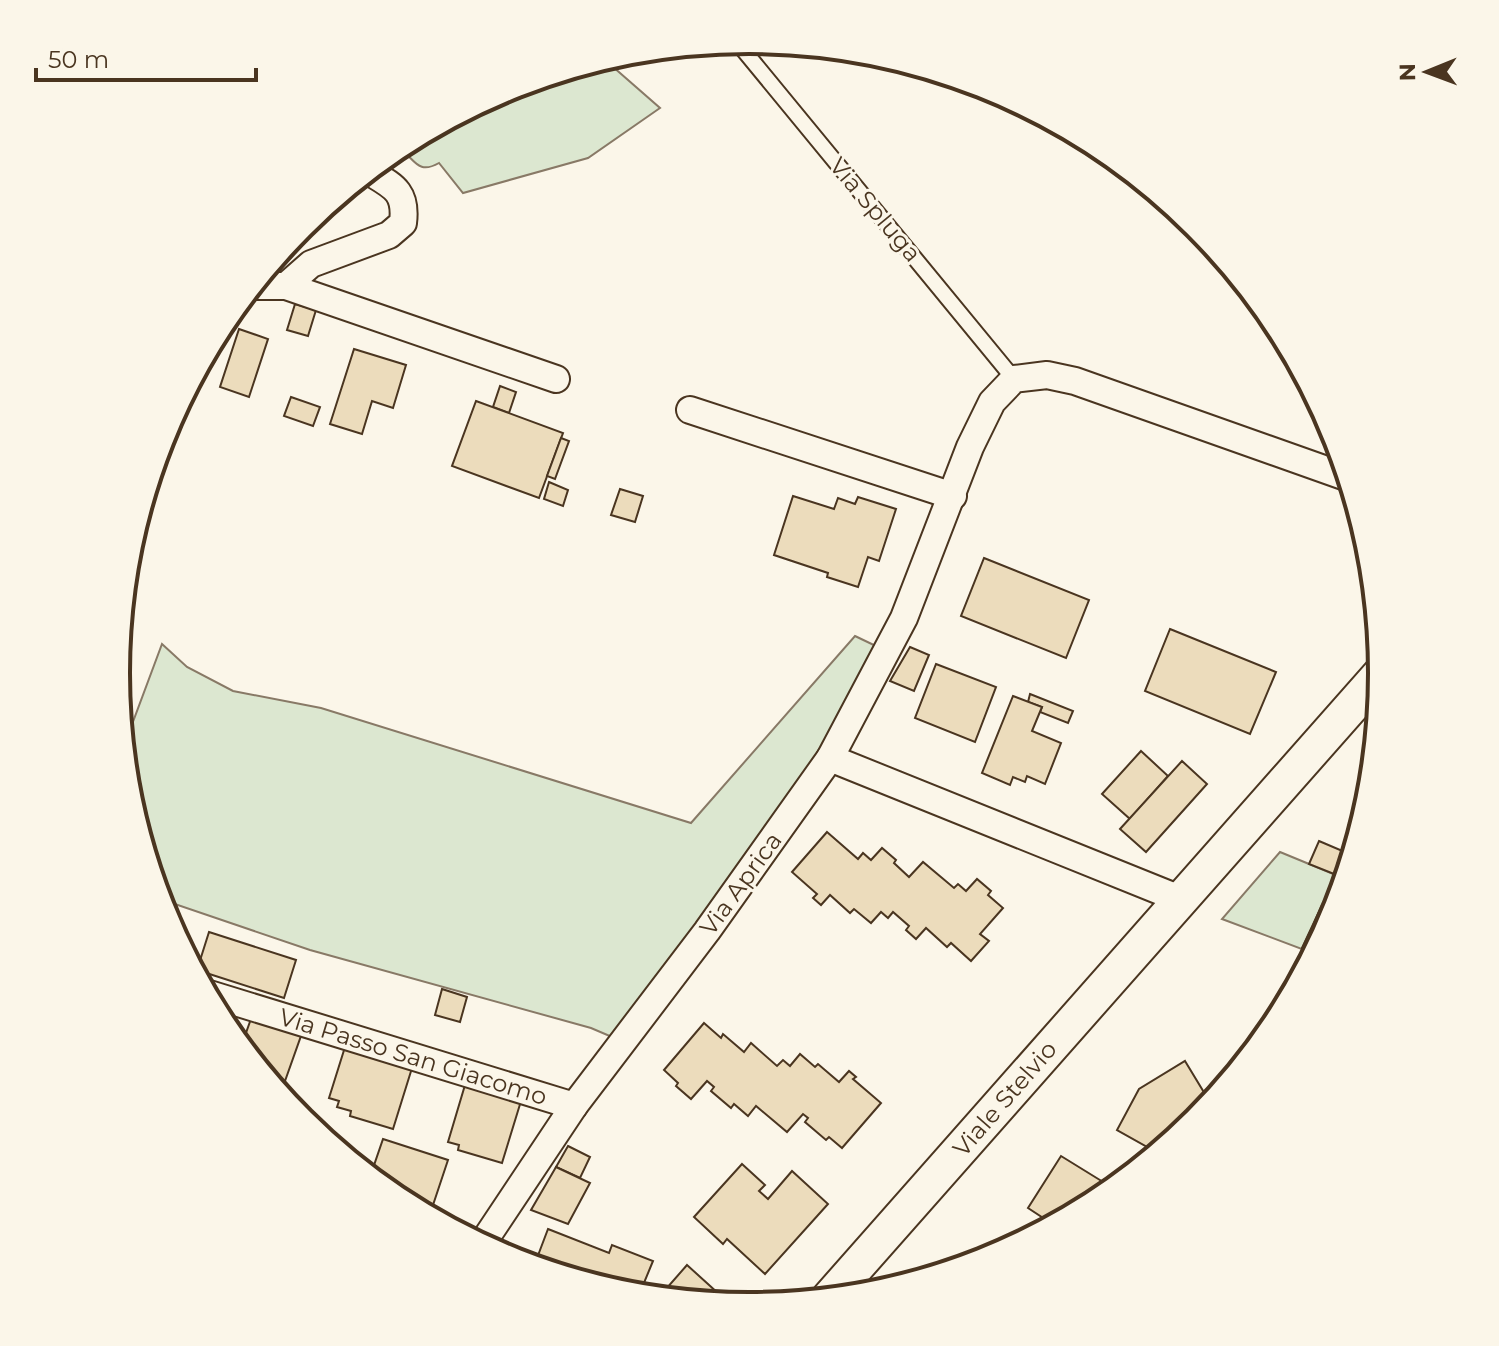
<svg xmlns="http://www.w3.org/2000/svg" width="1499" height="1346" viewBox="0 0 1499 1346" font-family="Montserrat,sans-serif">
<rect width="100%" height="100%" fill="#fbf6e9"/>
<!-- green -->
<g fill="#dce7d0" stroke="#887966" stroke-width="2">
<path d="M 604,59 L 660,108 L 588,158 L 463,193 L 439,163 C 416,176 415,157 397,147 L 508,88 Z"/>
<polygon points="855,636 878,647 816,762 612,1037 591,1028 310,950 160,899 129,796 124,746 162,644 187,667 233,691 321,708 691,823"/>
<polygon points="1280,852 1343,878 1347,874 1334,916 1293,993 1310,952 1222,919"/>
</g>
<!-- building -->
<g fill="#ecdcbc" stroke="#4a3520" stroke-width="2">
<polygon points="295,304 316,310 308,336 287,330"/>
<polygon points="239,329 268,339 249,397 220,387"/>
<polygon points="354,349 406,365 393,408 372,401 362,434 330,424"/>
<polygon points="500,386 516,392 509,413 493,407"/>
<polygon points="291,397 320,407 313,426 284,416"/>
<polygon points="476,401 563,433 539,498 452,466"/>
<polygon points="561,438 569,441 555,479 547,476"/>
<polygon points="549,482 568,490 563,506 544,499"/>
<polygon points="620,489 643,496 635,522 611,515"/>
<polygon points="793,496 834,509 838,498 855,504 858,497 896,509 879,561 868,557 858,587 827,577 828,573 774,555"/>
<polygon points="984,558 1089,600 1066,658 961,616"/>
<polygon points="1170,629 1276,672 1250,734 1145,691"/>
<polygon points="910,647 929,655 914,691 890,681"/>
<polygon points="936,664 996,687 975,742 915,718"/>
<polygon points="1030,694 1073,711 1068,723 1040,712 1042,707 1028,702"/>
<polygon points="1013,696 1042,707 1032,731 1061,743 1045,784 1027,776 1025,782 1013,777 1010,785 982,773"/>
<polygon points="1376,737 1374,761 1363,751"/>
<polygon points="1141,751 1168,776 1130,819 1102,794"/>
<polygon points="1182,761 1207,784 1146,852 1120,829"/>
<polygon points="827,832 858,859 863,853 871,860 882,848 896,860 894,863 909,877 923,862 954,888 958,884 966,891 977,879 991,891 988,895 1003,908 980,934 989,941 971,961 951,943 947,947 926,928 916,939 906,930 909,926 893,912 888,918 881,912 871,923 854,909 850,913 830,895 821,905 813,898 817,894 792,872"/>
<polygon points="1319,841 1352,855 1344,878 1309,864"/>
<polygon points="1322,905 1330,909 1311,952 1302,948"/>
<polygon points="209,932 296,960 284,998 197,970"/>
<polygon points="442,989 467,997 460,1022 435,1015"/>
<polygon points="252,1016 302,1033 285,1081 263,1074 241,1047"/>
<polygon points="704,1023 721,1038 723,1034 744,1052 751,1043 777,1066 783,1060 790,1066 800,1054 815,1067 818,1064 839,1082 849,1071 856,1077 853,1079 881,1103 842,1148 829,1137 826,1140 805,1122 808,1118 803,1114 787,1132 756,1106 748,1116 734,1104 731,1108 711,1091 714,1087 707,1081 691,1099 676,1086 678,1083 664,1070"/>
<polygon points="345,1047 412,1068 393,1129 350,1116 351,1111 337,1107 339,1101 329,1098"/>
<polygon points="1185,1061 1211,1104 1197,1121 1158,1153 1117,1130 1139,1089"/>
<polygon points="465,1085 521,1101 502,1163 458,1150 459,1145 448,1142"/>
<polygon points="288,1104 312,1112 307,1125 302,1120"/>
<polygon points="383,1139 448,1160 432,1208 393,1195 370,1177"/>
<polygon points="568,1146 590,1157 580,1178 556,1167"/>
<polygon points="1061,1156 1108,1185 1098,1201 1061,1221 1054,1217 1051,1223 1028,1208"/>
<polygon points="742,1164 765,1185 759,1191 768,1199 792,1171 828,1204 765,1274 727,1239 723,1244 694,1217"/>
<polygon points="556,1167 590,1183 568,1224 531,1210"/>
<polygon points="548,1229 609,1253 612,1245 653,1261 639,1295 626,1294 534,1266"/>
<polygon points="687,1265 730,1304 659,1297"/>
</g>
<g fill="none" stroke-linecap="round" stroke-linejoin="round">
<!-- service casing -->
<g stroke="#4a3520" stroke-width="18">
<polyline id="service" points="736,41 1014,379"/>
</g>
<!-- minor casing -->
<g stroke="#4a3520" stroke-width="30">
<g id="minor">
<polyline points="252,286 286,286 556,379"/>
<path d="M 286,286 L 311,264 L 389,235 L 403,223 C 407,191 393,186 368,171"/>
<polyline points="690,410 953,496"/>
<polyline points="830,758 1180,899"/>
<polyline points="206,993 574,1106"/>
<polyline points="482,1244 574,1106 707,931 830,758 904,618 970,447 992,402 1014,379 1047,375 1075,381 1349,478"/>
</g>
</g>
<!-- tertiary casing -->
<g stroke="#4a3520" stroke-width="38">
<polyline id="tertiary" points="829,1298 1382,672"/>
</g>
<!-- service -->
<use href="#service" stroke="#fbf6e9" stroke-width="14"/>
<!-- minor -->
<use href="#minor" stroke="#fbf6e9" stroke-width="26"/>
<!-- tertiary -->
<use href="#tertiary" stroke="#fbf6e9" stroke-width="34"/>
</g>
<g text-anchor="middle" stroke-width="6" stroke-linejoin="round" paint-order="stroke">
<!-- street labels -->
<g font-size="24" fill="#4a3520" stroke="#fbf6e9">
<text transform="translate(875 210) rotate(50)" y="8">Via Spluga</text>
<text transform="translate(741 884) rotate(-54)" y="8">Via Aprica</text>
<text transform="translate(413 1057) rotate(17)" y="8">Via Passo San Giacomo</text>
<text transform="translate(1005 1099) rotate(-49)" y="8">Viale Stelvio</text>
</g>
</g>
<!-- crop -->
<path d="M0 0H1499V1346H0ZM130 673a619 619 0 1 1 1238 0a619 619 0 1 1-1238 0Z" fill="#fbf6e9" fill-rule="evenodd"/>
<path fill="none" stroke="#4a3520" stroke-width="4" d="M130 673a619 619 0 1 1 1238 0a619 619 0 1 1-1238 0Z"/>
<!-- north arrow -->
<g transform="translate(1427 72) rotate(269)" stroke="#fbf6e9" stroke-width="6" paint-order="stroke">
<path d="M0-6L14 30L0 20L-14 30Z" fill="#4a3520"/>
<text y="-12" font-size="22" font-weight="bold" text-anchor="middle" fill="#4a3520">N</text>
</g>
<!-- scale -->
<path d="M36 68v12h220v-12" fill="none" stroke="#4a3520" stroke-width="4"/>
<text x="48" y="68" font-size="24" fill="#4a3520" stroke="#fbf6e9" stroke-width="6" paint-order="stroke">50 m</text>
</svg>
